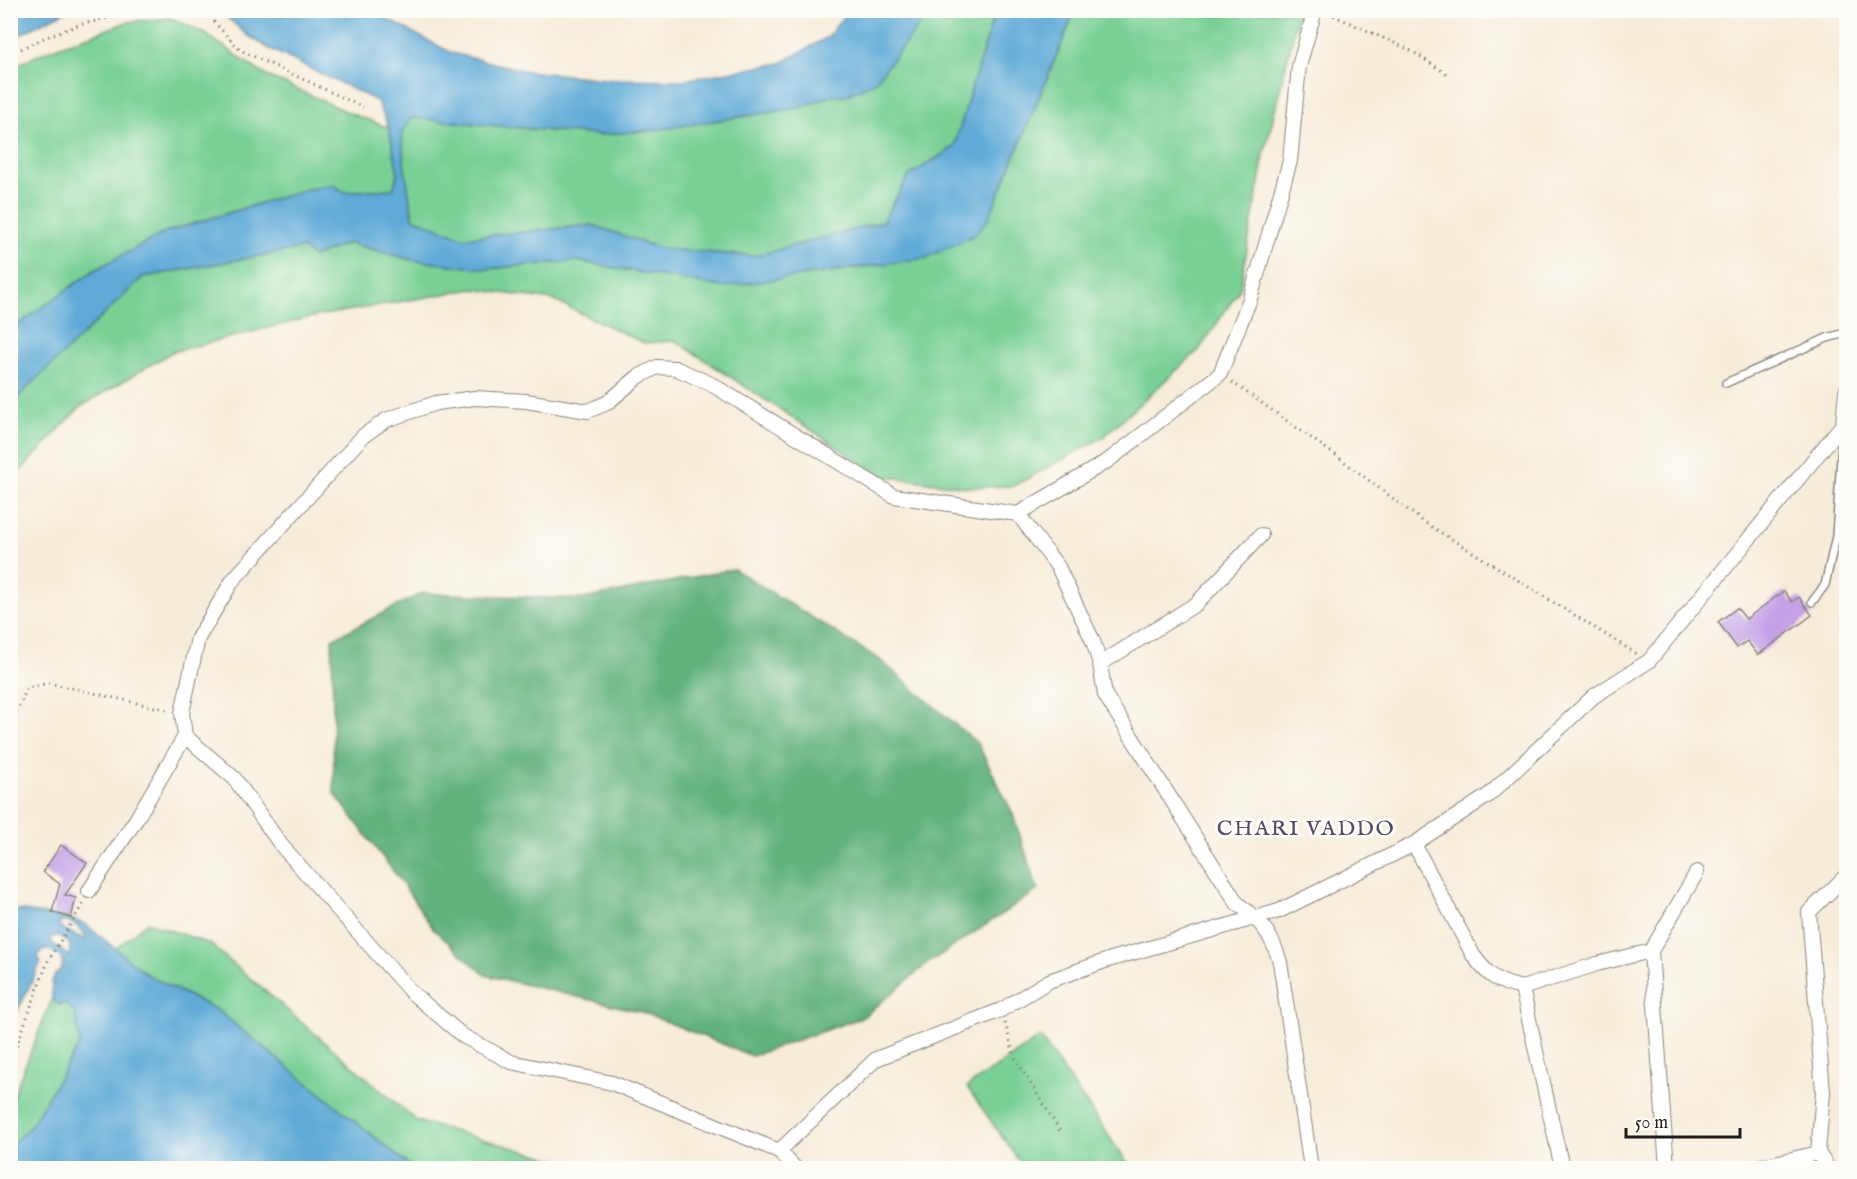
<svg xmlns="http://www.w3.org/2000/svg" width="1857" height="1179" viewBox="0 0 1857 1179" font-family="'IM FELL English',serif">
<rect width="100%" height="100%" fill="#fdfcf7"/>
<filter id="ink" filterUnits="userSpaceOnUse"><feTurbulence type="fractalNoise" baseFrequency=".0167" numOctaves="2"/><feDisplacementMap in="SourceGraphic" scale="12" xChannelSelector="R" yChannelSelector="G"/><feConvolveMatrix kernelMatrix="1 2 1 2 8 2 1 2 1" color-interpolation-filters="sRGB"/></filter>
<filter id="wash" filterUnits="userSpaceOnUse"><feTurbulence type="fractalNoise" baseFrequency=".008" numOctaves="4" result="noise"/><feDisplacementMap in="SourceGraphic" scale="24" xChannelSelector="R" yChannelSelector="G"/><feGaussianBlur stdDeviation="1.35" result="paint"/><feColorMatrix in="noise" values="0 0 0 0 0 0 0 0 0 0 0 0 0 0 0 0 0 1.4 0 .05"/><feComposite in="paint" operator="in"/></filter>
<g filter="url(#wash)">
<rect width="100%" height="100%" fill="#f7ecd9"/>
<!-- green -->
<g fill="#79d095" stroke="#4a7658" stroke-width="1.5">
<polygon points="930,11 995,11 954,147 909,176 882,222 755,256 663,249 592,225 464,238 413,219 404,163 402,138 402,133 411,118 599,135 655,130 798,108 832,96 845,96 875,82"/>
<polygon points="1075,11 1299,11 1264,155 1240,289 1199,350 1102,438 1014,486 967,487 881,476 676,341 644,343 553,300 473,289 312,317 172,352 80,407 11,481 11,401 19,396 143,277 303,248 313,257 349,243 412,260 485,269 577,261 722,287 988,220"/>
<polygon points="170,18 204,33 265,75 350,113 389,128 398,173 393,189 344,192 334,185 307,189 166,232 93,271 11,330 10,68 47,51 127,22"/>
<polygon points="1846,492 1846,532 1839,530"/>
<polygon points="147,922 210,944 417,1121 587,1168 413,1168 217,1010 149,976 115,949"/>
<polygon points="52,999 59,1005 65,1003 75,1013 80,1043 30,1127 11,1144 11,1101"/>
<polygon points="1040,1037 1131,1168 1024,1168 967,1087"/>
</g>
<!-- forest -->
<polygon fill="#62b27e" stroke="#3f674d" stroke-width="1.5" points="734,569 879,659 978,744 1012,812 1038,890 927,964 863,1017 752,1056 642,1012 485,975 434,930 400,880 334,793 332,639 422,593 583,599"/>
<!-- water -->
<g fill="#5faad7" stroke="#3e637a" stroke-width="1.5" fill-rule="evenodd">
<polygon points="15,11 15,10 66,11 11,39 11,13"/>
<polygon points="220,11 372,11 452,53 527,71 607,79 683,80 781,63 828,37 847,11 930,11 875,82 845,96 831,96 798,108 655,130 599,135 411,118 402,133 402,137 404,163 413,218 464,238 592,225 663,249 755,256 882,222 909,176 954,147 995,11 1075,11 988,220 975,235 926,258 722,287 577,261 485,269 412,260 349,243 313,257 303,248 143,277 19,396 11,401 11,330 93,271 166,232 307,189 334,185 344,192 393,189 398,173 389,128 377,101 268,48 247,35"/>
<path d="M 11,908 C 35,915 61,913 85,924 L 149,976 L 217,1010 L 413,1168 L 11,1168 L 11,1144 L 30,1127 L 80,1043 L 75,1013 L 65,1003 L 59,1005 L 52,999 C 52,993 51,985 53,979 C 54,975 60,971 62,967 C 65,956 51,949 43,949 L 37,957 L 41,962 L 11,1025 ZM 63,921 C 76,923 80,927 86,938 L 85,940 L 60,927 L 59,922 ZM 57,935 L 70,944 L 70,957 L 51,942 L 51,938 Z"/>
</g>
<g id="blocks">
<!-- building -->
<g fill="#c5a1e8">
<polygon points="1784,591 1792,602 1799,597 1812,615 1758,655 1747,641 1737,648 1718,622 1737,608 1746,619"/>
<polygon points="61,845 87,863 65,895 76,898 71,918 52,912 60,884 43,872"/>
</g>
</g>
</g>
<g filter="url(#ink)">
<use href="#blocks" fill-opacity="0" stroke="#8a847a" stroke-width="1.5"/>
<g fill="none" stroke-linecap="round" stroke-linejoin="round">
<!-- service casing -->
<g stroke="#8a847a" stroke-width="10">
<g id="service">
<polyline points="1726,383 1827,338 1846,333"/>
<polyline points="1812,602 1825,585 1836,536 1843,426"/>
</g>
</g>
<!-- minor casing -->
<g stroke="#8a847a" stroke-width="16">
<g id="minor">
<path d="M 1018,514 L 1058,567 L 1093,641 L 1100,664 L 1105,695 L 1237,903 C 1261,922 1271,932 1280,962 L 1311,1168"/>
<polyline points="1100,664 1196,604 1261,535"/>
<polyline points="185,736 234,778 281,845 411,992 463,1036 511,1062 612,1083 779,1151 795,1168"/>
<path d="M 1414,844 L 1473,955 C 1488,976 1497,982 1522,988"/>
<polyline points="89,891 137,818 185,736 182,713 198,638 233,580 363,436 386,420 436,403 475,398 526,401 588,411 607,403 638,377 657,367 675,368 711,384 894,496 1018,514 1109,460 1220,374 1250,299 1290,161 1299,66 1315,10"/>
<polyline points="779,1151 876,1059 1001,1010 1049,981 1108,960 1279,911 1414,844 1489,795 1594,696 1649,661 1843,424 1846,391"/>
<polyline points="1562,1168 1522,988 1597,964 1651,951"/>
<polyline points="1667,1168 1651,951 1697,872"/>
<polyline points="1753,1168 1818,1153"/>
<polyline points="1828,1168 1818,1153 1823,1092 1809,912 1846,876"/>
</g>
</g>
<!-- path -->
<g stroke="#8a847a" stroke-width="3" stroke-dasharray="1.5 4.5" stroke-linecap="butt">
<polyline points="194,10 205,12 240,50 363,107"/>
<polyline points="1328,13 1410,50 1450,76"/>
<polyline points="10,54 44,38 79,25 140,10"/>
<polyline points="1232,382 1338,457 1424,522 1637,654"/>
<polyline points="10,729 27,688 49,683 168,710"/>
<polyline points="1005,1023 1015,1058 1060,1131"/>
<polyline points="10,1063 48,961 83,904"/>
</g>
<!-- service -->
<use href="#service" stroke="#fff" stroke-width="7"/>
<!-- minor -->
<use href="#minor" stroke="#fff" stroke-width="14"/>
</g>
</g>
<g text-anchor="middle" stroke-width="6" stroke-linejoin="round" paint-order="stroke">
<!-- neighbourhood labels -->
<g font-size="22" letter-spacing="1.5" fill="#574b63" stroke="#fdfcf7">
<text x="1306" y="835">CHARI VADDO</text>
</g>
</g>
<!-- margin -->
<rect width="1857" height="1179" fill="none" stroke="#fdfcf7" stroke-width="36"/>
<!-- scale -->
<path d="M1626 1128v9h114v-9" fill="none" stroke="#1c1c1c" stroke-width="3"/>
<text x="1635" y="1128" font-size="18" fill="#1c1c1c" stroke="#fdfcf7" stroke-width="4.5" paint-order="stroke">50 m</text>
</svg>
